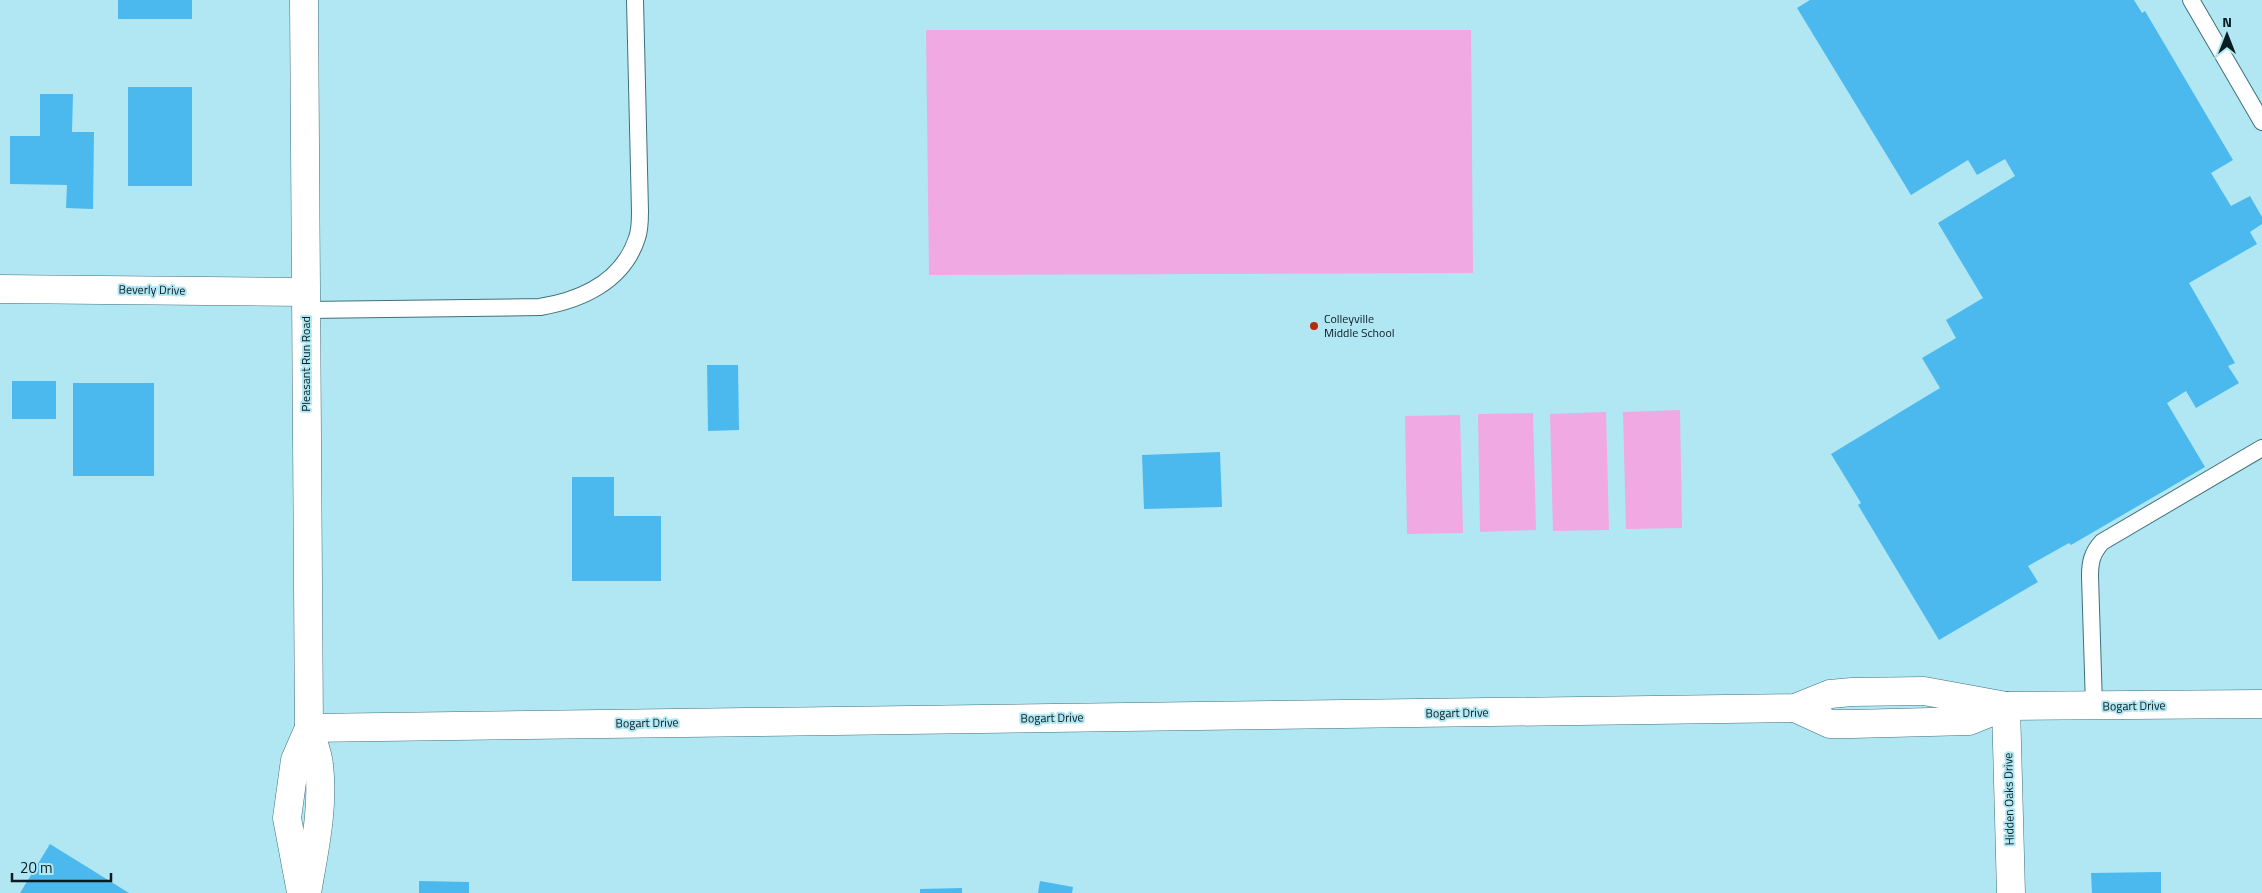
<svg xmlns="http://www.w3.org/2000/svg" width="2262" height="893" viewBox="0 0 2262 893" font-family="'Titillium Web',sans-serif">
<rect width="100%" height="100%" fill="#b1e6f3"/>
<!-- green -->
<g fill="#f0a9e2">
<polygon points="926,30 1471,30 1473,273 929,275"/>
<polygon points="1680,410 1682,528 1626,529 1623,412"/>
<polygon points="1606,412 1609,530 1553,531 1550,414"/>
<polygon points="1533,413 1536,530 1480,532 1478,414"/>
<polygon points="1460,415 1463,533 1407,534 1405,416"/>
</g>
<!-- building -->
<g fill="#4cb9ee">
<rect x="118" y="0" width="74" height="19"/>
<polygon points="1810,0 2134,0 2142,13 2145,11 2233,160 2211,173 2231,206 2250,196 2262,217 2262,224 2250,232 2257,244 2189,283 2235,363 2228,366 2239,383 2196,408 2186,391 2167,403 2205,467 2071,545 2069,543 2028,566 2038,582 1939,640 1858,505 1861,503 1831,454 1940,388 1922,358 1956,338 1946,320 1983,298 1938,223 2015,176 2005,159 1977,175 1968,160 1911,195 1797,8"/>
<rect x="128" y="87" width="64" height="99"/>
<polygon points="40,94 73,94 72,132 94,132 93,209 66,208 67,185 10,184 10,136 40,136"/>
<polygon points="707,365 738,365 739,430 708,431"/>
<rect x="12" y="381" width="44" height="38"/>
<rect x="73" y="383" width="81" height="93"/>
<polygon points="1220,452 1222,507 1144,509 1142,455"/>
<polygon points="572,477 614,477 614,516 661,516 661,581 572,581"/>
<polygon points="50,844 129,893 20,893"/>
<polygon points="2161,872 2161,893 2092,893 2091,873"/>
<polygon points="419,881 469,882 469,893 419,893"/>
<polygon points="1040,881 1073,887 1072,893 1038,893"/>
<polygon points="962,888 962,893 920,893 920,889"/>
</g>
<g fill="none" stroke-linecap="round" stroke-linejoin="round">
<!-- service casing -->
<g stroke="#3f717d" stroke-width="18">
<g id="service">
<polyline points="2191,0 2262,122"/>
<path d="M 306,310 L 540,307 C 582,300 623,281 637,238 C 640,230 640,219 640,211 L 635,0"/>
<path d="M 2094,706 L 2090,576 C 2090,562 2092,553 2102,542 L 2262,448"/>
</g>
</g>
<!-- minor casing -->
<g stroke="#3f717d" stroke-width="29">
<g id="minor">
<polyline points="0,289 305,292"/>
<polyline points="2006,706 2011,893"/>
</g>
</g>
<!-- tertiary casing -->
<g stroke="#3f717d" stroke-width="29">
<g id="tertiary">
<path d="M 304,0 L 309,728 C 312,740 318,753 319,765 C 324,809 314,851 307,893"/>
<polyline points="1795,708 1830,724 1852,724 1969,721 2006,706"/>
<polyline points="309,728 1795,708 1830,694 1852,692 1924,691 2006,706 2262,704"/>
<polyline points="301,892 287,818 295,760 309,728"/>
</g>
</g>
<!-- service -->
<use href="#service" stroke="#fff" stroke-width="16"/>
<!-- minor -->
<use href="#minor" stroke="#fff" stroke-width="28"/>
<!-- tertiary -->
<use href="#tertiary" stroke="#fff" stroke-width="28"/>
</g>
<!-- markers -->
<circle fill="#b72c08" stroke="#b1e6f3" stroke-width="2" cx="1314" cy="326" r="5"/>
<g text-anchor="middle" stroke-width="4" stroke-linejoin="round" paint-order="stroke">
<!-- street labels -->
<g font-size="12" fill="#081d22" stroke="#b1e6f3">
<text transform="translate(152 290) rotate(1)" y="4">Beverly Drive</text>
<text transform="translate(306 364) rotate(-90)" y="4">Pleasant Run Road</text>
<text transform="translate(2134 706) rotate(-1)" y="4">Bogart Drive</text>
<text transform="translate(1457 713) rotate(-1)" y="4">Bogart Drive</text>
<text transform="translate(1052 718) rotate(-1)" y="4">Bogart Drive</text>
<text transform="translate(647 723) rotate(-1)" y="4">Bogart Drive</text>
<text transform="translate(2009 799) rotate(-91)" y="4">Hidden Oaks Drive</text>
</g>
<!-- poi labels -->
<g font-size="12" fill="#081d22" stroke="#b1e6f3" text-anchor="start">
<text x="1324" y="323">Colleyville<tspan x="1324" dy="14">Middle School</tspan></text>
</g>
</g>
<!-- north arrow -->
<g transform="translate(2227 35)" stroke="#b1e6f3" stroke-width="4" paint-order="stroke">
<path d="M0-4L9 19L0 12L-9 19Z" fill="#081d22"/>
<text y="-8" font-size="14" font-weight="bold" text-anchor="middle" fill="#081d22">N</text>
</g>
<!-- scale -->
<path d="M12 873v8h99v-8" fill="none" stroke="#081d22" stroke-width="2.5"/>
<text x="20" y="873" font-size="15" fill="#081d22" stroke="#b1e6f3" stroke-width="4" paint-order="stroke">20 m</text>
</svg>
